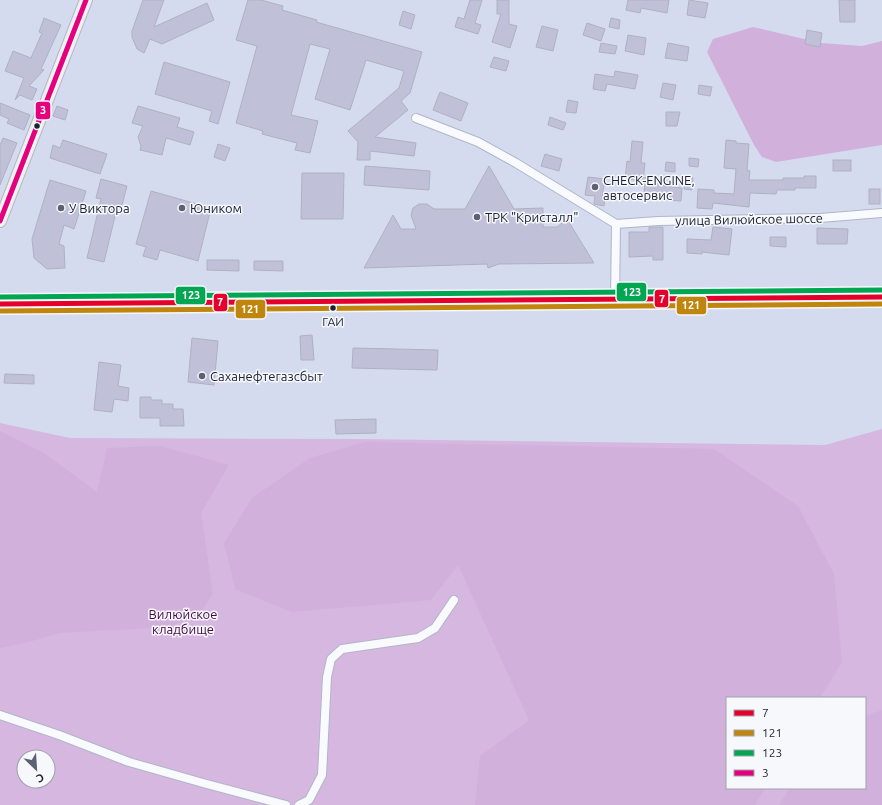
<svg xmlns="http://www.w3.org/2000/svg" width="882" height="805" viewBox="0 0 882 805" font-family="Ubuntu,sans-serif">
<rect width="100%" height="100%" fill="#d4dbef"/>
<!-- green -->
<path fill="#d6b7df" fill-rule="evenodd" d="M 0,423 L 70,438 L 358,439 L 825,445 L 882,429 L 882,805 L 0,805 ZM 727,698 L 865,698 L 865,788 L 727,788 ZM 24,757 L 48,757 L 48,781 L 24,781 Z"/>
<!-- forest -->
<g fill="#d2b0dc">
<polygon points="753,27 821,43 862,46 882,41 882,145 776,162 762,157 754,145 707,52 713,39"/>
<polygon points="0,431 44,453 97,492 107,448 160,446 229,465 201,513 213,594 200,613 170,627 59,633 29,642 0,648"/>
<polygon points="365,442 714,449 798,506 834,574 842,662 820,698 727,698 727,788 765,788 755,805 475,805 480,756 529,720 458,565 431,600 292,612 235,589 224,543 252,498 310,458"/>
<polygon points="882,710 882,805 779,805 790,788 865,788 865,716"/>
</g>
<!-- building -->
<g fill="#c0c1d8" stroke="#afb1c2">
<polygon points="143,0 164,0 154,27 207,3 214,20 162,44 150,39 144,53 137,49 132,37 132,31"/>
<polygon points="248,0 261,0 283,6 282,10 317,20 316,22 422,52 410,93 401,101 408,110 375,137 416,143 414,156 370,151 370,160 357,160 358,142 348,131 399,88 404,71 366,60 350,110 315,99 330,49 310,44 291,115 318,121 310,153 295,150 297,143 262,134 263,131 236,123 257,46 236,40"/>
<polygon points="470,0 482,0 475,23 481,25 478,34 455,27 458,17 464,19"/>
<polygon points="497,0 509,0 509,24 517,26 510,48 492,42 501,14 497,14"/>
<polygon points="628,0 669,0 667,13 641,8 640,13 626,10"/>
<polygon points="689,0 708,3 705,18 687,15"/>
<polygon points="839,0 855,0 855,22 840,22"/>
<polygon points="403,11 415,15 411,29 399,25"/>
<polygon points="44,18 61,25 41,69 44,70 29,86 37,89 32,100 20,95 15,100 24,78 5,71 13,51 31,58 42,33 39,32"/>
<polygon points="611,18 620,20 619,29 609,27"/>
<polygon points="587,23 605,29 601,41 583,35"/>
<polygon points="542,26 558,30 553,51 536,47"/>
<polygon points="807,30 822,33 820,47 805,44"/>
<polygon points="628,35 646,38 644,55 625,51"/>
<polygon points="601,43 617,46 615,54 599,52"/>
<polygon points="668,43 689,47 687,61 665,58"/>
<polygon points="494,57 509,61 506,71 490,67"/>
<polygon points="164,62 230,82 218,124 209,121 212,111 155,94"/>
<polygon points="615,71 638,75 635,89 607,84 605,91 593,89 595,74 614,77"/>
<polygon points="663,83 676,85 673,100 660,97"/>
<polygon points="699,85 712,87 710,96 698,94"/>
<polygon points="440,92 468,103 461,121 433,110"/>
<polygon points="568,100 578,102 576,113 566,112"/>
<polygon points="0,103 30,115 24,130 7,123 9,119 0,115"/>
<polygon points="57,106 68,110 65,120 53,116"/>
<polygon points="138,106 180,118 177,127 194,132 190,145 166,138 162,155 140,150 141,146 138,137 143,126 132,123"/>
<polygon points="666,112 680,112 677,126 666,126"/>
<polygon points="550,117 566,123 563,130 548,125"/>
<polygon points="3,138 17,143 0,185 0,145"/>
<polygon points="63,140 107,154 100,174 50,158 53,145 60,148"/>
<polygon points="726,140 736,141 736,143 749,144 747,170 750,171 749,180 783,180 783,178 804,178 804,176 816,176 816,188 795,188 795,190 777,190 776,194 750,193 749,207 713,203 712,209 697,208 698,189 714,190 714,193 734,194 736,169 724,168"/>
<polygon points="632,141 643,142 641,163 645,163 643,181 625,179 627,161 630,162"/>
<polygon points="218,144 230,148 225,161 214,157"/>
<polygon points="545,154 562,159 559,171 541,166"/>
<polygon points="689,158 699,159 698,167 689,166"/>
<rect x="833" y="160" width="18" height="11"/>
<polygon points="666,162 675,163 675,172 665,171"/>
<polygon points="365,166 430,171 429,190 364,185"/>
<polygon points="489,166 514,209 543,208 543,227 557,227 567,219 594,263 499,264 488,268 487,264 364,268 393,215 401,229 416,229 411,215 413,208 419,204 427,204 434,209 465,209"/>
<polygon points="302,173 344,173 343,219 301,219"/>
<polygon points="588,177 605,179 602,197 605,197 604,206 594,204 595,196 585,195"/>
<polygon points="645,177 665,179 664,186 682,188 681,201 666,200 667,197 644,195"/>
<polygon points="685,178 693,178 692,190 684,189"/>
<polygon points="101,179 127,186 122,205 118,204 104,262 87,258 101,199 96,198"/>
<polygon points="50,180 86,191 74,229 64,225 59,244 64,246 65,268 47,269 34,258 32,239"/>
<rect x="869" y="189" width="11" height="15"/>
<polygon points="151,191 211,208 198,261 160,250 157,260 143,256 146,247 136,244"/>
<polygon points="649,227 663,227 663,260 653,260 653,256 629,257 629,232 649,232"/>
<polygon points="713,227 732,229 729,255 702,252 702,254 687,253 687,239 711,240"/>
<polygon points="817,228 848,229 847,244 817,244"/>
<polygon points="770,237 786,237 786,247 770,246"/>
<polygon points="207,260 239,260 239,271 207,270"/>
<polygon points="254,261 283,261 283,271 254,270"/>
<polygon points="312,335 314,360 301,360 300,336"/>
<polygon points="192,338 218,341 214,385 188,382"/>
<polygon points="353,348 438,350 437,370 352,368"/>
<polygon points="99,362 121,365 118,386 129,388 128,401 114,399 112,412 94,410"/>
<polygon points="5,374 34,375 34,384 4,383"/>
<polygon points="140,397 151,397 151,400 162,400 162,404 173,404 173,409 183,409 184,426 160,426 160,418 140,418"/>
<polygon points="376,419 376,433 336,434 335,420"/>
</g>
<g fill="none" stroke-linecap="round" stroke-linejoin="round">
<!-- street casing -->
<g stroke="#b0b6c7" stroke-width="10">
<g id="street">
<polyline points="416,118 478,142 516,163 616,224 615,300"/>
<polyline points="616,224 658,221 820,218 882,213"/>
<polyline points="0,715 59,735 129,762 203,783 286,805"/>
<polyline points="299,805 309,800 322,775 327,677 331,659 342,649 418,638 435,628 454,600"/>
</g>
</g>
<!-- secondary casing -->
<g stroke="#b0b6c7" stroke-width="14">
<polyline id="secondary" points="0,221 86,0"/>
</g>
<!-- primary casing -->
<g stroke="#9d9b91" stroke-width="15">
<polyline id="primary" points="0,304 882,297"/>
</g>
<!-- street -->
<use href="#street" stroke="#f9fafd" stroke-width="8"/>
<!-- secondary -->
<use href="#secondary" stroke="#eeeeeb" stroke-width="12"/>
<!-- primary -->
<use href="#primary" stroke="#e3e2da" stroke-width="13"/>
<!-- bus-1 casing -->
<g stroke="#f6f8fc" stroke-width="8">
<polyline id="bus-1" points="0,304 882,297"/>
</g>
<!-- bus-2 casing -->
<g stroke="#f6f8fc" stroke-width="8">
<polyline id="bus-2" points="0,311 882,304"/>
</g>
<!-- bus-3 casing -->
<g stroke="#f6f8fc" stroke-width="8">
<polyline id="bus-3" points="0,297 882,290"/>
</g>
<!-- bus-4 casing -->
<g stroke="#f6f8fc" stroke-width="8">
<polyline id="bus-4" points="0,221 86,0"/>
</g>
<!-- bus-1 -->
<use href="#bus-1" stroke="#e4002b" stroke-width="5"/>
<!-- bus-2 -->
<use href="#bus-2" stroke="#c0850c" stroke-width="5"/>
<!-- bus-3 -->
<use href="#bus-3" stroke="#00a651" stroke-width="5"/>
<!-- bus-4 -->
<use href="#bus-4" stroke="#e5007d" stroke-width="5"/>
</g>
<!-- markers -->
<g fill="#1b2131" stroke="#f6f8fc" stroke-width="1.5">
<circle cx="37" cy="126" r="3.5"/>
<circle cx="333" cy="308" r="3.5"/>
</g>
<g fill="#5c6274" stroke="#f6f8fc" stroke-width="1.5">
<circle cx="595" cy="187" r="4"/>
<circle cx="61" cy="208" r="4"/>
<circle cx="182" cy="208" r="4"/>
<circle cx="477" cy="217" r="4"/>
<circle cx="202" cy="376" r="4"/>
</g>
<g text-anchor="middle" stroke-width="3" stroke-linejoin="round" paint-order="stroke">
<!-- bus labels -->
<g font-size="12" fill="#1b2131" stroke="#f6f8fc">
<text x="333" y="326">ГАИ</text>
</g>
<!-- poi labels -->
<g font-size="13" fill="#1b2131" stroke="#f6f8fc" text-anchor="start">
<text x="603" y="185">CHECK-ENGINE,<tspan x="603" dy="15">автосервис</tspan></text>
<text x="69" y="213">У Виктора</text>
<text x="190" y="213">Юником</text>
<text x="485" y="222">ТРК "Кристалл"</text>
<text x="210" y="381">Саханефтегазсбыт</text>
</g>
<!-- street labels -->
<g font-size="13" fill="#1b2131" stroke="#f6f8fc">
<text transform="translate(749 219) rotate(-1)" y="5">улица Вилюйское шоссе</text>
</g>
<!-- park labels -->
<g font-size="13" fill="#470945" stroke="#f6f8fc">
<text x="183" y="619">Вилюйское<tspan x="183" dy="15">кладбище</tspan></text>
</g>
</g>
<g stroke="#f6f8fc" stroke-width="1.5">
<rect x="35" y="101" width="16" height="19" rx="4" fill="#e5007d"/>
<rect x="616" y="282" width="31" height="20" rx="4" fill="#00a651"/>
<rect x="175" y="286" width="31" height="19" rx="4" fill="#00a651"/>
<rect x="654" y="289" width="15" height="19" rx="4" fill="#e4002b"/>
<rect x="213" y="293" width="15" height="19" rx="4" fill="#e4002b"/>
<rect x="676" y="296" width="31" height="19" rx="4" fill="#c0850c"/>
<rect x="235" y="299" width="31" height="20" rx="4" fill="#c0850c"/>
</g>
<g font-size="11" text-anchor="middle" font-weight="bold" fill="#fff">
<text x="43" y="114">3</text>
<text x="632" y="296">123</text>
<text x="191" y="299">123</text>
<text x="662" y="303">7</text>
<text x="220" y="306">7</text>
<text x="691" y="309">121</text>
<text x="250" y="313">121</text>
</g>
<!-- legend -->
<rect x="726" y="697" width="140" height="92" fill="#f6f8fc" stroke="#9ea2ab"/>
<rect x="734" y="710" width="20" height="6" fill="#e4002b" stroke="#9ea2ab"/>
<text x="762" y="717" font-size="12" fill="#1b2131">7</text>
<rect x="734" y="730" width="20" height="6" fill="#c0850c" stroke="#9ea2ab"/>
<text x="762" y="737" font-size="12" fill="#1b2131">121</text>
<rect x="734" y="750" width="20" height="6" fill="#00a651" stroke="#9ea2ab"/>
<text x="762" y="757" font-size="12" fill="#1b2131">123</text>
<rect x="734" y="770" width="20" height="6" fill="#e5007d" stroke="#9ea2ab"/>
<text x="762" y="777" font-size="12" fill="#1b2131">3</text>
<!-- north arrow -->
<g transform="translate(36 769) rotate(155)"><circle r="19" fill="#f6f8fc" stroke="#9ea2ab"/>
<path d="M0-3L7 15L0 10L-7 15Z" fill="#5c6274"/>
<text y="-6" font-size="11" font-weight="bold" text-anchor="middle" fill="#1b2131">С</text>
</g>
</svg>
